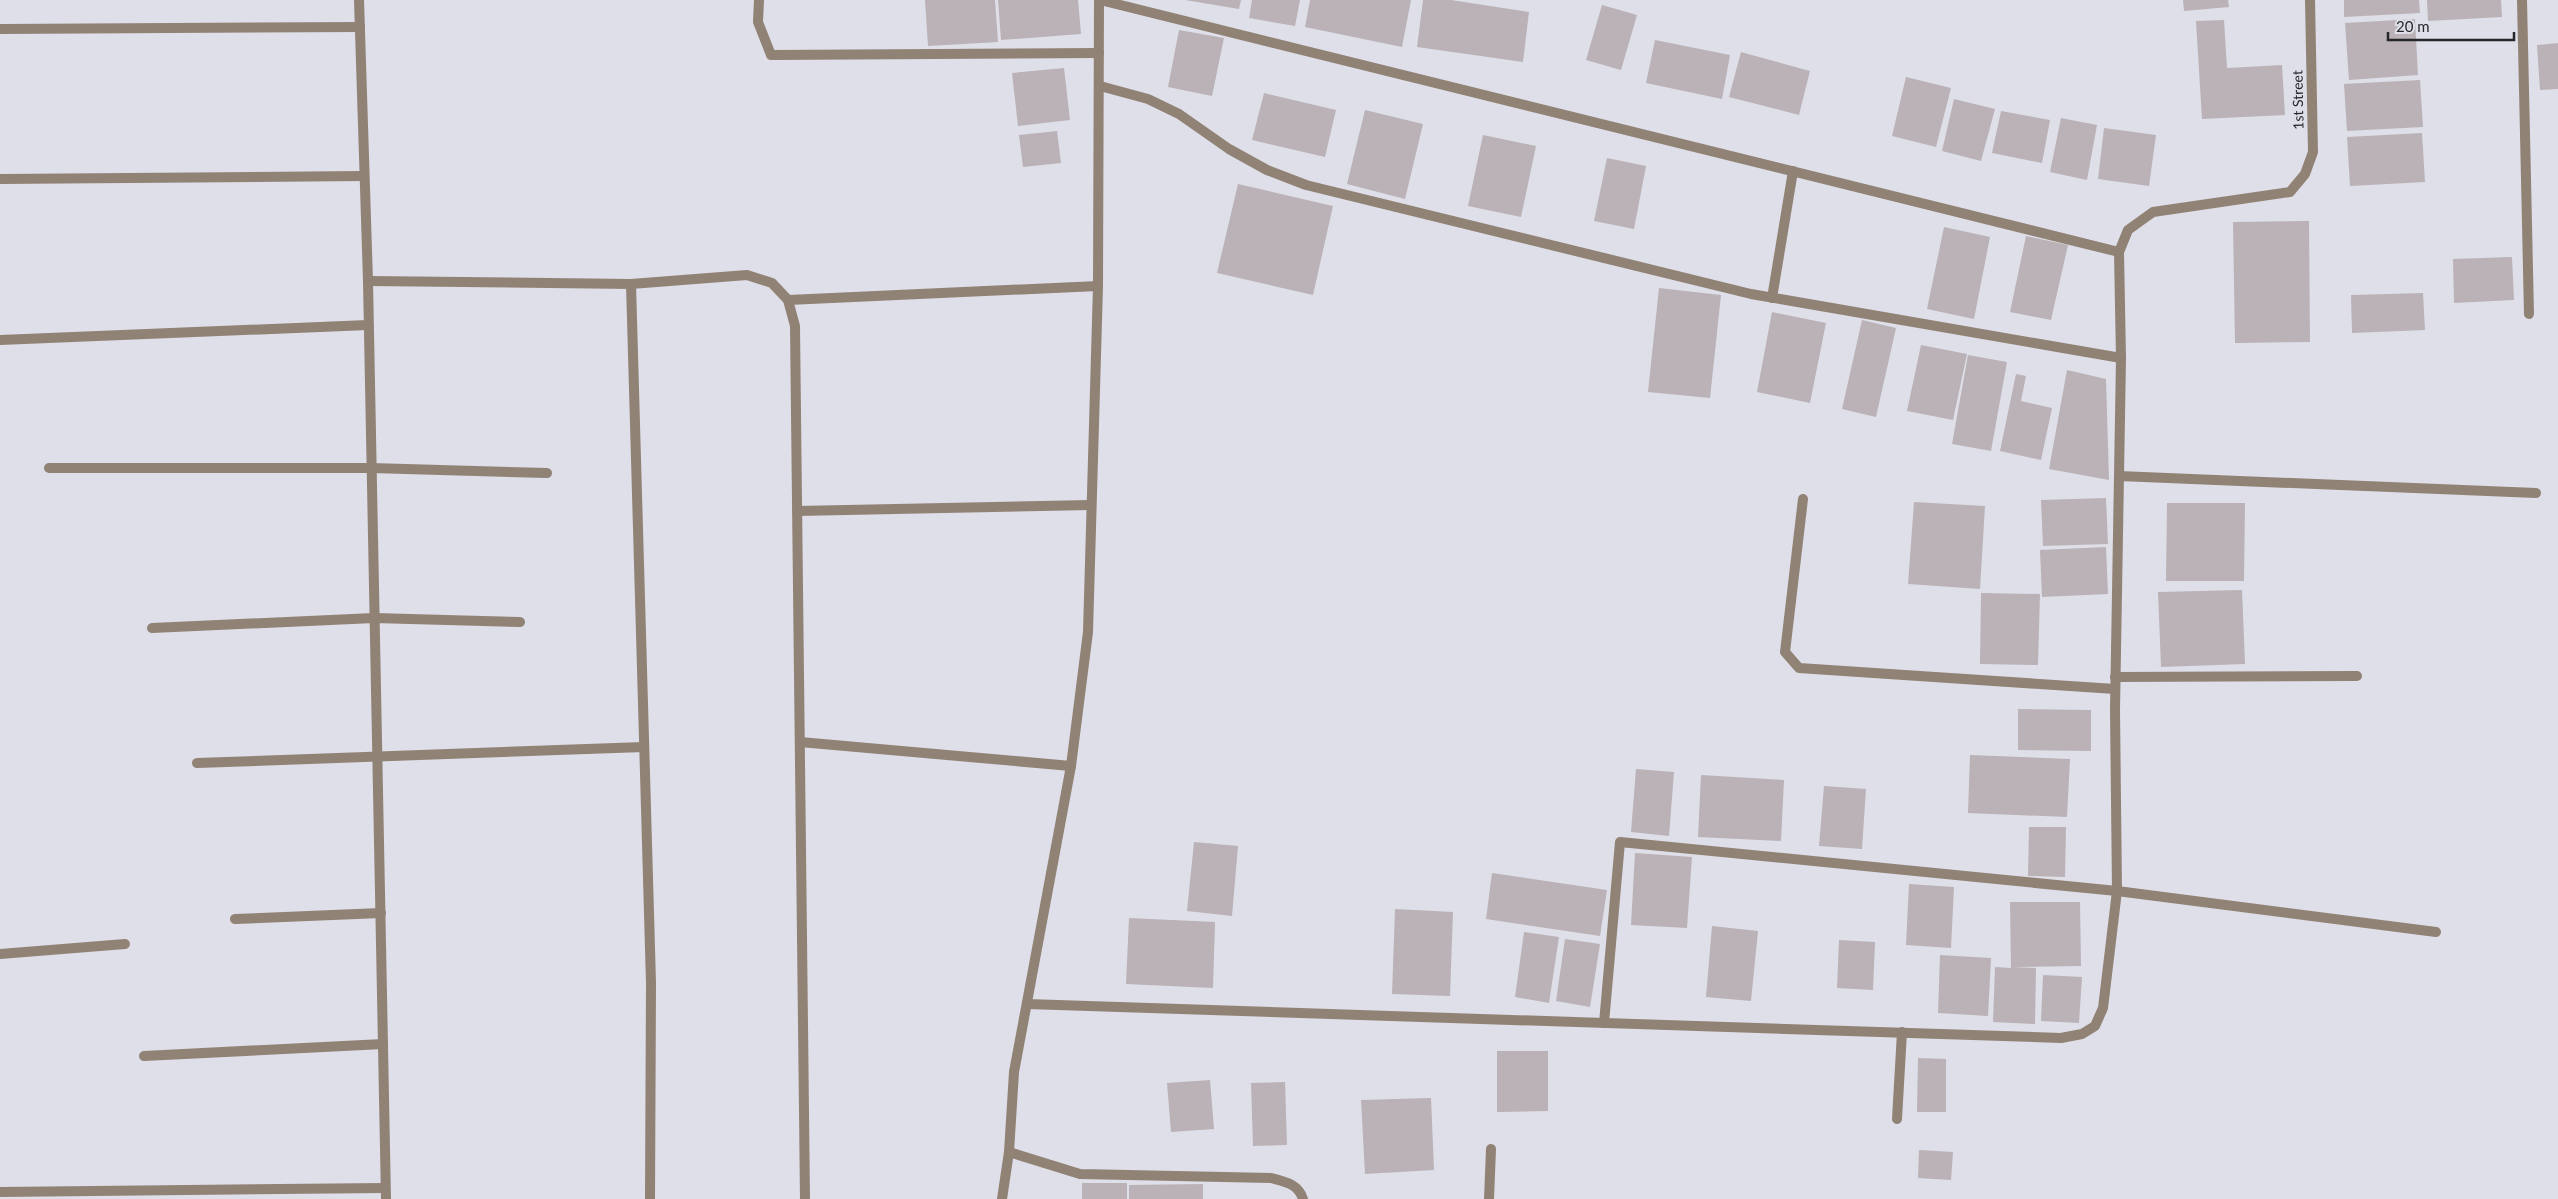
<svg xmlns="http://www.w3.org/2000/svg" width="2558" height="1199" viewBox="0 0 2558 1199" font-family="Lato,sans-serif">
<rect width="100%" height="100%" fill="#dedfe8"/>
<!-- building -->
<g fill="#bab2b7">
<polygon points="925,0 995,0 998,42 928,46"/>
<polygon points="998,0 1078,0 1081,34 1001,40"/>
<polygon points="1185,0 1241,0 1239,9"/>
<polygon points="1252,0 1300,0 1295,26 1249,18"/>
<polygon points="1310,0 1411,0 1402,47 1305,27"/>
<polygon points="1423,0 1451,0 1529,12 1523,62 1417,47"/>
<polygon points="2183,0 2228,0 2229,7 2184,11"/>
<polygon points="2344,0 2419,0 2420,13 2344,17"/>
<polygon points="2427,0 2501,0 2502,17 2428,21"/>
<polygon points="1602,5 1637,15 1621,70 1586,60"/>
<polygon points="2415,19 2418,75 2349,80 2345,23"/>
<polygon points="2224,20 2227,68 2282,65 2285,115 2202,119 2196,21"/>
<polygon points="1179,30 1224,38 1212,96 1168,87"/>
<polygon points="1655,40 1730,55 1722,99 1646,83"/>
<polygon points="2558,43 2558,89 2540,90 2537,45"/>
<polygon points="1741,52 1810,71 1799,115 1729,97"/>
<polygon points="1064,68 1070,120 1018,126 1012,73"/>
<polygon points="1906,77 1951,88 1936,147 1892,136"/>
<polygon points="2420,80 2423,127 2347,131 2344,84"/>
<polygon points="1264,93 1336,110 1325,157 1252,140"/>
<polygon points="1954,99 1995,109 1981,161 1942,151"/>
<polygon points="1365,110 1423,124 1405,199 1347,184"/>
<polygon points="2001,111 2050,120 2042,163 1992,153"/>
<polygon points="2061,118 2097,125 2087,180 2050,172"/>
<polygon points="2104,128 2156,135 2149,186 2098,179"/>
<polygon points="1057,131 1061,163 1023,167 1019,135"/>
<polygon points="2422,133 2425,182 2350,186 2347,137"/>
<polygon points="1483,135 1536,146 1521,217 1468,206"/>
<polygon points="1607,158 1646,166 1634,229 1594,221"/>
<polygon points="1238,184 1333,206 1313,295 1217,273"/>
<polygon points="2309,221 2310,342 2235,343 2233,222"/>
<polygon points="1944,227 1990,237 1974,319 1927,309"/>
<polygon points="2026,236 2068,245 2051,320 2010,312"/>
<polygon points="2512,257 2514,300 2454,303 2453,259"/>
<polygon points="1659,288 1721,295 1710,398 1648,392"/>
<polygon points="2423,293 2425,330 2352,333 2351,295"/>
<polygon points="1772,312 1826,323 1810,403 1757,392"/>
<polygon points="1862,320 1896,328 1876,417 1842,409"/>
<polygon points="1921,345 1967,354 1953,420 1907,411"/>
<polygon points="1968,355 2007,362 1991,451 1952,444"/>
<polygon points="2067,370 2106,379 2109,480 2049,469"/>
<polygon points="2016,374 2026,376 2021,401 2052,408 2041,460 2000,451"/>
<polygon points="2106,498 2108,544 2043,546 2041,500"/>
<polygon points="1914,502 1985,506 1980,589 1908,584"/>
<polygon points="2167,503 2245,503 2244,581 2166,581"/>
<polygon points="2106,547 2108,594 2042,597 2040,550"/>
<polygon points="2242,590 2245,664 2161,667 2158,592"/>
<polygon points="1981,593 2040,594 2038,665 1980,664"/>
<polygon points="2018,709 2091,710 2091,751 2018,750"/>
<polygon points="1970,755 2070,759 2067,817 1968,813"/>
<polygon points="1636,769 1674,772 1669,836 1631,832"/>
<polygon points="1701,775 1784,780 1781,841 1698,837"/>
<polygon points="1824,786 1866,789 1862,849 1819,846"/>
<polygon points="2029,827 2066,827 2065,877 2028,876"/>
<polygon points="1194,842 1238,846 1232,916 1187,911"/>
<polygon points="1635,853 1692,857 1687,928 1631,925"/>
<polygon points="1492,873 1607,890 1600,936 1486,919"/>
<polygon points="1909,884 1954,887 1951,948 1906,945"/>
<polygon points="2010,902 2080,902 2081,966 2013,967 2036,968 2035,1024 1993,1022 1995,967 2011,968"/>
<polygon points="1395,909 1453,912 1450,996 1392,994"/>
<polygon points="1129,918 1215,922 1213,988 1126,984"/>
<polygon points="1712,926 1758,931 1751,1001 1706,997"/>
<polygon points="1524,932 1559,937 1549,1003 1515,997"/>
<polygon points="1565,939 1600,944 1590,1007 1556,1001"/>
<polygon points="1839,940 1875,942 1873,990 1837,988"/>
<polygon points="1940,955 1991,958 1988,1016 1938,1013"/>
<polygon points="2043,975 2082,977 2079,1023 2041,1021"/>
<polygon points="1497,1051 1548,1051 1548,1111 1497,1112"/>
<polygon points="1918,1058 1946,1059 1946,1112 1917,1112"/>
<polygon points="1210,1080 1214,1129 1171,1132 1167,1083"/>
<polygon points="1285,1082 1287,1145 1253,1146 1251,1083"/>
<polygon points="1431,1098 1434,1170 1365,1174 1361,1100"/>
<polygon points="1919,1150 1953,1152 1951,1180 1918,1178"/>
<rect x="1082" y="1183" width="45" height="16"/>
<polygon points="1203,1184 1203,1199 1129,1199 1129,1185"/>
</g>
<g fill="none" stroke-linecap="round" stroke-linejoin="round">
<!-- street -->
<g stroke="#918276" stroke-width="10">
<polyline points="359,0 368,281 386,1199"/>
<polyline points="759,0 758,22 771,55 1099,53"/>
<polyline points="1100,0 2119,252"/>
<polyline points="2522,0 2529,314"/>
<polyline points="0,29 360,27"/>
<polyline points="1100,86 1148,99 1179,114 1229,149 1267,170 1306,185 1751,294 2121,358"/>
<polyline points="0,179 364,176"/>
<polyline points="368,281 631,284 747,275 772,283 788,300 795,326 805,1199"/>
<polyline points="631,284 651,983 650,1199"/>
<polyline points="1772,298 1793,171"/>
<polyline points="788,300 1098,286"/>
<polyline points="0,340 368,325"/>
<polyline points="49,468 371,468 547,473"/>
<polyline points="2119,476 2536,493"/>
<polyline points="1803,499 1785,652 1799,668 2115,689"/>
<polyline points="797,511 1090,505"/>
<polyline points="152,628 374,618 520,622"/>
<polyline points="2115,677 2357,676"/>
<polyline points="800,742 1071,766"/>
<polyline points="197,763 644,747"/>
<polyline points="235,919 381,913"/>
<polyline points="0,954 125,944"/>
<polyline points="1027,1004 2061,1038 2082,1034 2095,1026 2103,1008 2117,891 2115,710 2121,358 2119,252 2128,230 2153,212 2290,192 2305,174 2313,152 2310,0"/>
<polyline points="1604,1023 1620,842 2117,891 2436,932"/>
<polyline points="144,1056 383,1044"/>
<polyline points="1897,1119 1902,1032"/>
<path d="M 1009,1152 L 1080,1174 L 1271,1178 C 1286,1182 1298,1184 1303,1199"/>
<polyline points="0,1192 385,1188"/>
<polyline points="1002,1199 1009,1152 1014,1072 1071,766 1088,632 1098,286 1099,0"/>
<polyline points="1489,1199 1491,1149"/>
</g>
</g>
<g text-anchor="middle" stroke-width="4.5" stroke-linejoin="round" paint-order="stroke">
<!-- street labels -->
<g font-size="14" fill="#26272a" stroke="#dedfe8">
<text transform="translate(2298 100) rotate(-91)" y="5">1st Street</text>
</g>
</g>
<!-- scale -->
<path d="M2388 32v8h126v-8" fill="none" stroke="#26272a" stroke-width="2.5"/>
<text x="2396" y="32" font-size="15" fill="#26272a" stroke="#dedfe8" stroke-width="4" paint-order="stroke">20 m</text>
</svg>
